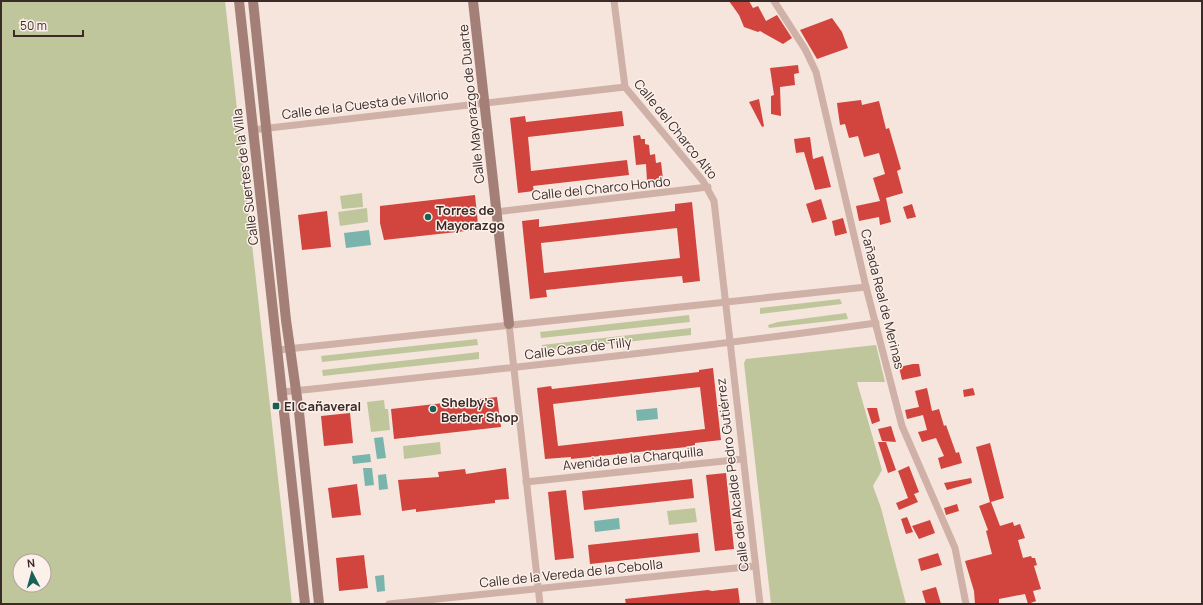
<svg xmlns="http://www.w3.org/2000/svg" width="1203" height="605" viewBox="0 0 1203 605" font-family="Manrope,sans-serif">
<rect width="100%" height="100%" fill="#f5e5dd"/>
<!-- green -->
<g fill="#c0c69b" fill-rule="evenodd">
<path d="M 1,1 L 225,1 L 292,604 L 1,604 ZM 20,561 L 44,561 L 44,585 L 20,585 Z"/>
<polygon points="362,193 363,207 342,209 340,196"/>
<polygon points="367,208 368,222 340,226 338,212"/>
<polygon points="840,299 842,304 760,314 760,308"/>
<polygon points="846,313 848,319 769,328 768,325 778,322"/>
<polygon points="689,315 690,322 541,338 540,332"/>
<polygon points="691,328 691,335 542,351 542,345"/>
<polygon points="477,339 478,345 322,362 321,356"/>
<polygon points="876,345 885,382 857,382 882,470 873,486 881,508 906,604 771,604 744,363 746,359"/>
<polygon points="479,352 479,359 323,376 322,370"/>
<polygon points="384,400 385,409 388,409 390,430 371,432 367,402"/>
<polygon points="440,442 441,454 404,459 403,446"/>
<polygon points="695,508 697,522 669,525 667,511"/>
</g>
<!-- water -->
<g fill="#79b5ac">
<polygon points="369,230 371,245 346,248 344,233"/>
<polygon points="657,408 658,419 637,421 636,410"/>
<polygon points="383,437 386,458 377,459 374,438"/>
<polygon points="370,454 371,462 353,464 352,456"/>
<polygon points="363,468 372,468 374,485 365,486"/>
<polygon points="386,474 388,489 379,490 378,475"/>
<polygon points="619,518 620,529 595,532 594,521"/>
<polygon points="384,575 385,591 377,592 375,576"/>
</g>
<!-- building -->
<g fill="#d2443e" fill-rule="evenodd">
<polygon points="729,1 749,1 753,8 758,6 766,21 777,15 792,38 783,44 760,31 758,32 744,27 739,15"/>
<polygon points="832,18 842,32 848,48 817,59 800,30"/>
<polygon points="798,65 799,73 794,74 795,85 780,87 781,116 771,114 771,96 774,95 770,68"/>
<polygon points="759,99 764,126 762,127 749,102"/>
<polygon points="861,100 862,105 879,101 886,129 889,128 901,169 897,171 903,193 886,198 891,222 880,225 879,217 859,221 856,206 880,201 873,178 885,174 879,153 864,157 858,136 849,138 845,124 840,125 838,111 837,103"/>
<polygon points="622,111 624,126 528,137 530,158 531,171 627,160 629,175 533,186 534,191 518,193 510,118 525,116 526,122"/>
<polygon points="640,135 641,139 645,139 645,144 649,145 650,155 655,154 656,163 661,162 663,179 647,181 646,164 636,165 633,136"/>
<polygon points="810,137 813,159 823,156 831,187 815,190 804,152 796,153 794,139"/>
<polygon points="475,195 478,224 474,226 475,230 384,240 380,223 380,206"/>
<polygon points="821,199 827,219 812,223 806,204"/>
<path d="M 692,202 L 700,281 L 683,283 L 682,276 L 631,281 L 546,290 L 547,297 L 530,299 L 522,221 L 539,219 L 539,227 L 675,211 L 675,204 ZM 677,228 L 680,258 L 544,273 L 541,243 Z"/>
<polygon points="912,204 916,217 907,219 903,207"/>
<polygon points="327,211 331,247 302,250 298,215"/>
<polygon points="843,218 847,233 835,236 832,221"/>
<polygon points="913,364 919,364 921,376 902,380 899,367"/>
<path d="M 713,368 L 721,440 L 695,443 L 695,445 L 687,447 L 571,459 L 571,457 L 545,459 L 537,388 L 551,386 L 552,389 L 699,372 L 699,370 ZM 700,387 L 705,429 L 558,446 L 553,404 Z"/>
<polygon points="927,388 932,411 939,409 944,426 946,425 956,453 959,452 962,463 941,469 938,458 944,456 936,438 922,442 918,432 927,430 923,415 907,419 905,410 919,407 915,391"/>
<polygon points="973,388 975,395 964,397 963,390"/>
<polygon points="497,397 501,427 394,439 391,409"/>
<polygon points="867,408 877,408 880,421 872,424"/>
<polygon points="350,413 353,443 324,446 321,416"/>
<polygon points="891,426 896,442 882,441 878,429"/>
<polygon points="878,442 886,442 896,470 888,473"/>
<polygon points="990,443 1004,498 991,502 1000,526 1013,522 1014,526 1020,524 1025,538 1018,540 1023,558 1031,556 1032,558 1035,558 1037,565 1034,566 1041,589 1033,591 1036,601 1028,604 1025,594 999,599 999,604 975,604 974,591 965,561 992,554 986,531 988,530 979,506 990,502 976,447"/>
<polygon points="909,466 919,492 914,494 918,502 899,510 896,503 908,498 898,471"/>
<polygon points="506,468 509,499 495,500 495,503 416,512 416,509 402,511 398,480 439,477 438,472 465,469 466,474"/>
<polygon points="726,473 734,549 715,551 706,475"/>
<polygon points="971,478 972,483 947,490 944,483"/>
<polygon points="692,479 694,498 584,510 582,491"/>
<polygon points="357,484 361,515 332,518 328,488"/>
<polygon points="566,490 574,558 555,560 548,492"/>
<polygon points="957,504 959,511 946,515 944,508"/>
<polygon points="907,517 913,532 906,534 901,519"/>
<polygon points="930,520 935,533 919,539 912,526"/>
<polygon points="698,533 700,552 590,564 588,545"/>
<polygon points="938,553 942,565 921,571 918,559"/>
<polygon points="364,555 368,588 339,591 336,558"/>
<polygon points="936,587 941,604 926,604 922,591"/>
<polygon points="738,588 740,604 626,604 625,599 708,590 712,591"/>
</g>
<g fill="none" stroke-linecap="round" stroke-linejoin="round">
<!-- street -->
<g stroke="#cfb1a7" stroke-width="7">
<polyline points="614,1 625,87 703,181 714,201 760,604"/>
<polyline points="774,1 805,49 816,72 866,287 902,426 955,548 966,604"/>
<polyline points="252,130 625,87"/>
<polyline points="496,212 708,187"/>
<polyline points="509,324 540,604"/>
<polyline points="278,350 866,287"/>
<path d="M 283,392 C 480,371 679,351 876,323"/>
<polyline points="526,482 743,459"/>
<polyline points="389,604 755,566"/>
</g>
<!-- secondary -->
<g stroke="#a37f78" stroke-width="10">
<polyline points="239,1 305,604"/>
<polyline points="253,1 286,320 299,412 319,604"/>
<polyline points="473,1 509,324"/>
</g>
</g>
<!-- markers -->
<g fill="#196157" stroke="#fcf0ea" stroke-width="1.5">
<circle cx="428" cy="217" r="4"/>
<rect x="272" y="402" width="8" height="8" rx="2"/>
<circle cx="433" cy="409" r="4"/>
</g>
<g text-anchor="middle" stroke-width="3" stroke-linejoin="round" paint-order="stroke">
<!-- street labels -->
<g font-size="13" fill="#3a2a28" stroke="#fcf0ea">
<text transform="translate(365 104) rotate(-7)" y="5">Calle de la Cuesta de Villorio</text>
<text transform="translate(471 104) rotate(-96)" y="5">Calle Mayorazgo de Duarte</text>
<text transform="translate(676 129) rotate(51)" y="5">Calle del Charco Alto</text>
<text transform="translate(245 177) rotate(-97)" y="5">Calle Suertes de la Villa</text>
<text transform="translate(601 188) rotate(-6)" y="5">Calle del Charco Hondo</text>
<text transform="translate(883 299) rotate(76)" y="5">Cañada Real de Merinas</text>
<text transform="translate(578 348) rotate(-7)" y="5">Calle Casa de Tilly</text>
<text transform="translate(633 458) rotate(-6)" y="5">Avenida de la Charquilla</text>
<text transform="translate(732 475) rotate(-97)" y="5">Calle del Alcalde Pedro Gutiérrez</text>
<text transform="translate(571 573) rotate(-6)" y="5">Calle de la Vereda de la Cebolla</text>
</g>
<!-- poi labels -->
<g font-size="13" font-weight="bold" fill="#3a2a28" stroke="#fcf0ea" text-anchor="start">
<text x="436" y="215">Torres de<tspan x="436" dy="15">Mayorazgo</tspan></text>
<text x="441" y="407">Shelby’s<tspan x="441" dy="15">Berber Shop</tspan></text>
<text x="284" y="411">El Cañaveral</text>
</g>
</g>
<!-- border -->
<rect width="1203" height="605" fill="none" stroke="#3a2a28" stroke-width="4"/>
<!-- north arrow -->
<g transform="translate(32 573) rotate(354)"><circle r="19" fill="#fcf0ea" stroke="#aea19c"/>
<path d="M0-3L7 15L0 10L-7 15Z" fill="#196157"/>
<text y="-6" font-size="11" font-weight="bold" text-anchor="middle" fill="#3a2a28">N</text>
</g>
<!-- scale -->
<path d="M14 30v6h69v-6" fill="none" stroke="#3a2a28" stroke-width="2"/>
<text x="20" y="30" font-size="12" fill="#3a2a28" stroke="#fcf0ea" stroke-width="3" paint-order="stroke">50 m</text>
</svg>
